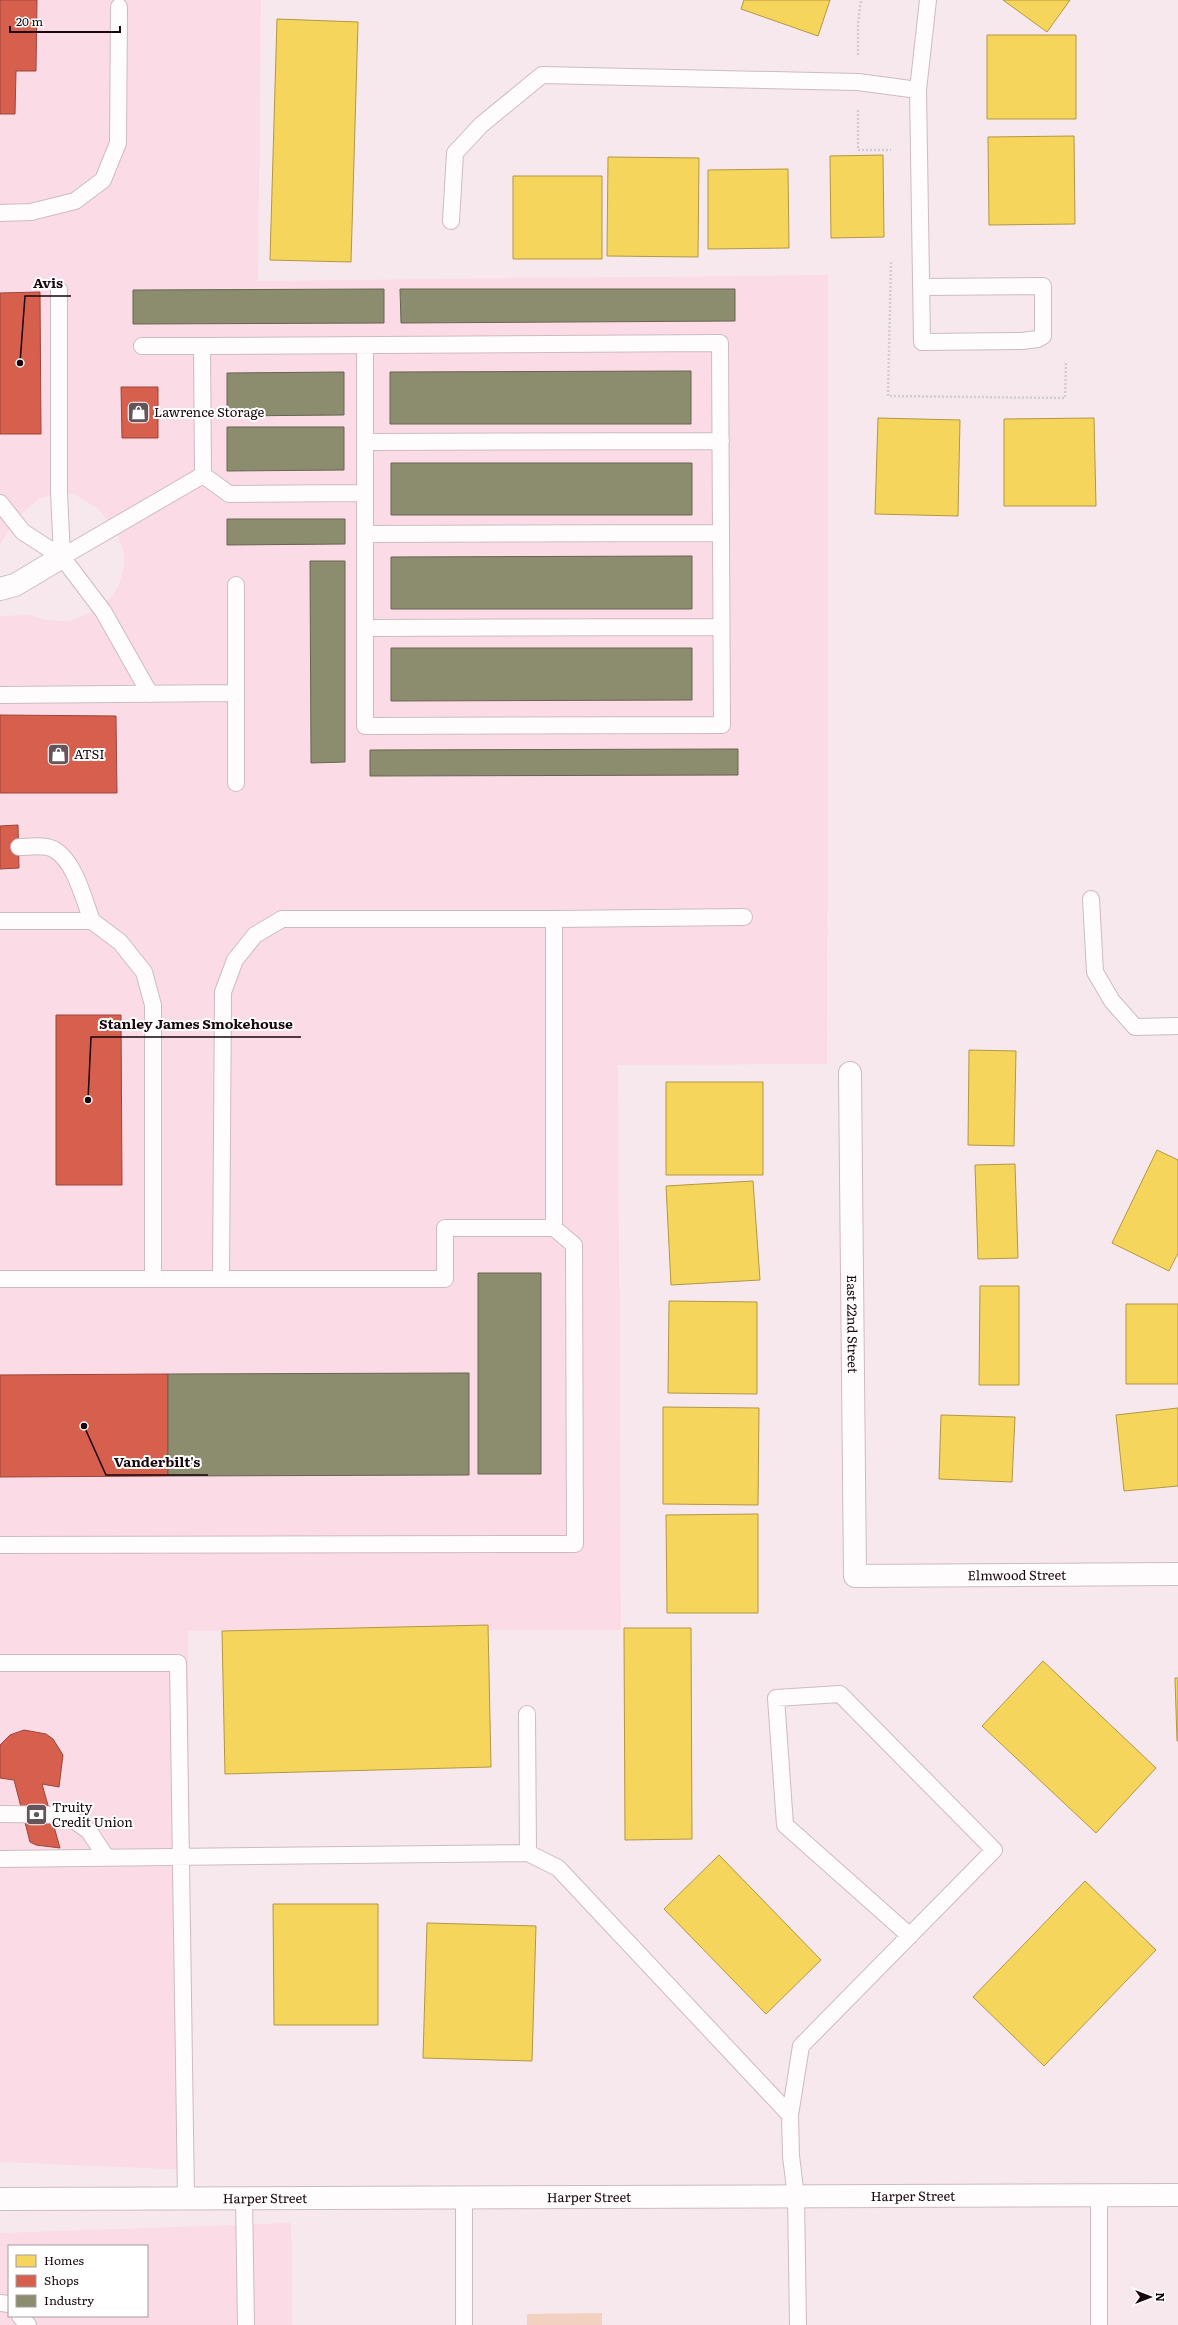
<svg xmlns="http://www.w3.org/2000/svg" width="1178" height="2325" font-family="Literata,serif">
  <style>
    .built { fill: #fbdce6; fill-rule: evenodd }
    .green { fill: #f3d1c1 }
    .homes { fill: #f6d55c; stroke: #b39744 }
    .shops { fill: #d6604d; stroke: #9d453a }
    .industry { fill: #8c8c6e; stroke: #696451 }
    .lines { fill: none; stroke-linecap: round; stroke-linejoin: round }
    .service-casing { stroke: #cebbc2; stroke-width: 18 }
    .minor-casing { stroke: #cebbc2; stroke-width: 24 }
    .tertiary-casing { stroke: #cebbc2; stroke-width: 24 }
    .path { stroke: #d2cecf; stroke-width: 2.5; stroke-dasharray: 2 2; stroke-linecap: butt }
    .service { stroke: #fefcfc; stroke-width: 16 }
    .minor { stroke: #fefcfc; stroke-width: 22 }
    .tertiary { stroke: #fefcfc; stroke-width: 22 }
    .labels { text-anchor: middle; stroke-width: 4; stroke-linejoin: round; paint-order: stroke }
    .poi-label { font-size: 13px; fill: #18050d; stroke: #fff; text-anchor: start }
    .street-label { font-size: 13px; fill: #18050d; stroke: #fff }
    .leader { fill: none; stroke: #18050d; stroke-width: 1.5 }
    .callout-dot { fill: #18050d; stroke: #fff; stroke-width: 1.5 }
    .callout-label { font-size: 14px; text-anchor: middle; font-weight: bold; fill: #18050d; stroke: #fff; stroke-width: 4; stroke-linejoin: round; paint-order: stroke }
  </style>
  <rect width="100%" height="100%" fill="#f7e8ed"/>
  <path class="built" d="M0 0H261L258 281 828 275 827 1064 618 1065 621 1630 188 1631 192 2170 0 2162V616L32 615 46 620 68 621 89 614 110 599 119 585 125 563 124 553 119 538 108 521 97 508 74 494 59 492 39 499 17 518 0 544Z
    M291 2223 292 2325H0V2233ZM9 2246H147V2316H9Z"/>
  <path class="green" d="M602 2313V2325H527V2314Z"/>
  <path class="homes" d="M744 0H830L818 36 741 9Z
    M1003 0H1070L1047 32Z
    M277 19 358 22 351 262 270 260Z
    M987 35H1076V119H987Z
    M1074 136 1075 224 989 225 988 137Z
    M883 155 884 237 831 238 830 156Z
    M608 157 699 158 698 257 607 256Z
    M788 169 789 248 708 249V170Z
    M513 176H602V259H513Z
    M878 418 960 420 958 516 875 514Z
    M1094 418 1096 506H1004V419Z
    M969 1050 1016 1051 1014 1146 968 1145Z
    M666 1082H763V1175H666Z
    M1157 1150 1178 1160V1253L1169 1271 1112 1243Z
    M1015 1164 1018 1258 978 1259 975 1165Z
    M753 1181 760 1280 671 1285 666 1186Z
    M980 1286H1019V1385H979Z
    M669 1301 757 1302V1394L668 1393Z
    M1126 1304H1178V1384H1126Z
    M663 1407 759 1408 758 1505 663 1504Z
    M1178 1408V1486L1124 1491 1116 1415Z
    M941 1415 1015 1417 1012 1482 939 1479Z
    M758 1514V1613H667L666 1515Z
    M488 1625 491 1767 225 1774 222 1631Z
    M624 1628H691L692 1839 625 1840Z
    M1043 1661 1156 1768 1096 1833 982 1726Z
    M1175 1678H1178V1741H1177Z
    M719 1855 821 1960 766 2014 664 1909Z
    M1085 1881 1156 1950 1044 2066 973 1997Z
    M273 1904H378V2025H274Z
    M427 1923 536 1926 532 2061 423 2058Z"/>
  <path class="shops" d="M0 0H37L36 71H16L15 114H0Z
    M40 292 41 434H0V293Z
    M121 387H158V438H122Z
    M0 715 116 716 117 793H0Z
    M18 825 19 868 0 869V826Z
    M56 1015H121L122 1185H56Z
    M168 1374V1476L0 1477V1375Z
    M24 1730 46 1734 53 1739 63 1755 59 1787 42 1784 60 1848 36 1845 30 1842 14 1780 0 1778V1745L10 1735Z"/>
  <path class="industry" d="M384 289V323L133 324V290Z
    M400 289H735V321L401 323Z
    M691 371V424H390V372Z
    M344 372V415L227 416V373Z
    M227 427H344V470L227 471Z
    M391 463H692V515H391Z
    M227 519H345V544L227 545Z
    M692 556V609H391V557Z
    M310 561H345V762L311 763Z
    M391 648H692V700L391 701Z
    M738 749V775L370 776V750Z
    M478 1273H541V1474H478Z
    M469 1373V1475L168 1476V1374Z"/>
  <g class="lines">
    <defs>
      <path id="service" d="M918 90 922 342 1022 341 1038 339 1043 336V286L921 287
        M0 213 31 212 75 201 103 180 118 143 119 7
        M451 221 455 153 481 125 542 75 858 82 918 90 928 0
        M59 290V492L62 557
        M365 345V493
        M142 346H202
        M365 442 721 441
        M0 503 23 532 62 557 103 611 150 694
        M365 534 721 533
        M62 557 203 475 202 346 720 343 722 725 365 726V493L229 494 203 475
        M236 585V783
        M365 628 721 627
        M0 695 236 693
        M19 847C29 847 46 844 55 850 75 862 84 900 92 921
        M1091 899 1095 972 1112 1001 1135 1027 1178 1026
        M554 919 744 917
        M0 921H92L120 942 144 972 153 1005V1279
        M0 1279H445V1228H554V919H282L255 935 235 960 223 992 221 1279
        M0 1545 575 1544 574 1245 554 1228
        M0 1663H178L186 2198
        M527 1714 528 1853
        M0 1814 66 1815 89 1831 106 1857
        M0 1859 528 1853 558 1868 790 2115 791 2156 796 2197 798 2325
        M790 2115 801 2046 994 1850 840 1694 776 1698 785 1825 910 1936
        M1099 2196V2325
        M244 2198 246 2325
        M464 2198V2325
        M0 2303 9 2304
        M20 2316 28 2325"/>
      <g id="minor">
        <path d="M0 589 15 585 62 557"/>
        <path id="s1" d="M850 1073 855 1576 1178 1574"/>
      </g>
      <g id="tertiary">
        <path id="s2" d="M0 2199 1178 2195"/>
      </g>
    </defs>
    <use href="#service" class="service-casing"/>
    <use href="#minor" class="minor-casing"/>
    <use href="#tertiary" class="tertiary-casing"/>
    <path class="path" d="M858 55V23L861 0
      M858 110V150H891
      M891 262 888 396 1065 398 1066 362"/>
    <use href="#service" class="service"/>
    <use href="#minor" class="minor"/>
    <use href="#tertiary" class="tertiary"/>
  </g>
  <defs>
    <symbol id="shop-square" viewBox="-11 -11 22 22"><rect x="-9" y="-9" width="18" height="18" rx="4" fill="#66545b" stroke="#fff"/><path d="M-5-2.5h2.3a2.7 3.5 0 0 1 5.4 0H5L5.5 6h-11ZM-1.5-2.5h3a1.5 2.3 0 0 0-3 0Z" fill="#fff"/></symbol>
    <symbol id="bank-square" viewBox="-11 -11 22 22"><rect x="-9" y="-9" width="18" height="18" rx="4" fill="#66545b" stroke="#fff"/><path d="M-6-4H6V4H-6ZM0-2.3a2.3 2.3 0 1 0 0 4.6a2.3 2.3 0 1 0 0-4.6Z" fill="#fff"/></symbol>
  </defs>
  <g fill-rule="evenodd">
    <use href="#shop-square" x="126" y="400" width="25" height="25"/>
    <use href="#shop-square" x="46" y="742" width="25" height="25"/>
    <use href="#bank-square" x="24" y="1802" width="25" height="25"/>
  </g>
  <g class="labels">
    <g class="poi-label">
      <text x="154" y="417">Lawrence Storage</text>
      <text x="74" y="759">ATSI</text>
      <text x="52" y="1812">Truity<tspan x="52" dy="15">Credit Union</tspan></text>
    </g>
    <g class="street-label">
      <text dy="5" stroke="none"><textPath href="#s1" startOffset="251">East 22nd Street</textPath></text>
      <text dy="5" stroke="none"><textPath href="#s1" startOffset="665">Elmwood Street</textPath></text>
      <text dy="5" stroke="none"><textPath href="#s2" startOffset="913">Harper Street</textPath></text>
      <text dy="5" stroke="none"><textPath href="#s2" startOffset="589">Harper Street</textPath></text>
      <text dy="5" stroke="none"><textPath href="#s2" startOffset="265">Harper Street</textPath></text>
    </g>
  </g>
  <path class="leader" d="M20 363L25 296H71M88 1100L91 1037H301M84 1426L106 1475H208"/>
  <g class="callout-dot">
    <circle cx="20" cy="363" r="4"/>
    <circle cx="88" cy="1100" r="4"/>
    <circle cx="84" cy="1426" r="4"/>
  </g>
  <g class="callout-label">
    <text x="48" y="288">Avis</text>
    <text x="196" y="1029">Stanley James Smokehouse</text>
    <text x="157" y="1467">Vanderbilt's</text>
  </g>
  <rect x="8" y="2245" width="140" height="72" fill="#ffffff" stroke="#a39b9e"/>
  <rect x="16" y="2255" width="20" height="12" fill="#f6d55c" stroke="#a39b9e"/>
  <text x="44" y="2265" font-size="12" fill="#18050d">Homes</text>
  <rect x="16" y="2275" width="20" height="12" fill="#d6604d" stroke="#a39b9e"/>
  <text x="44" y="2285" font-size="12" fill="#18050d">Shops</text>
  <rect x="16" y="2295" width="20" height="12" fill="#8c8c6e" stroke="#a39b9e"/>
  <text x="44" y="2305" font-size="12" fill="#18050d">Industry</text>
  <g transform="translate(1150 2297) rotate(90)" stroke="#ffffff" stroke-width="3" paint-order="stroke">
  <path d="M0-3L7 15L0 10L-7 15Z" fill="#18050d"/>
  <text y="-6" font-size="11" font-weight="bold" text-anchor="middle" fill="#18050d">N</text>
  </g>
  <path d="M10 26v6h110v-6" fill="none" stroke="#18050d" stroke-width="2"/>
  <text x="16" y="26" font-size="12" fill="#18050d" stroke="#ffffff" stroke-width="3" paint-order="stroke">20 m</text>
</svg>
